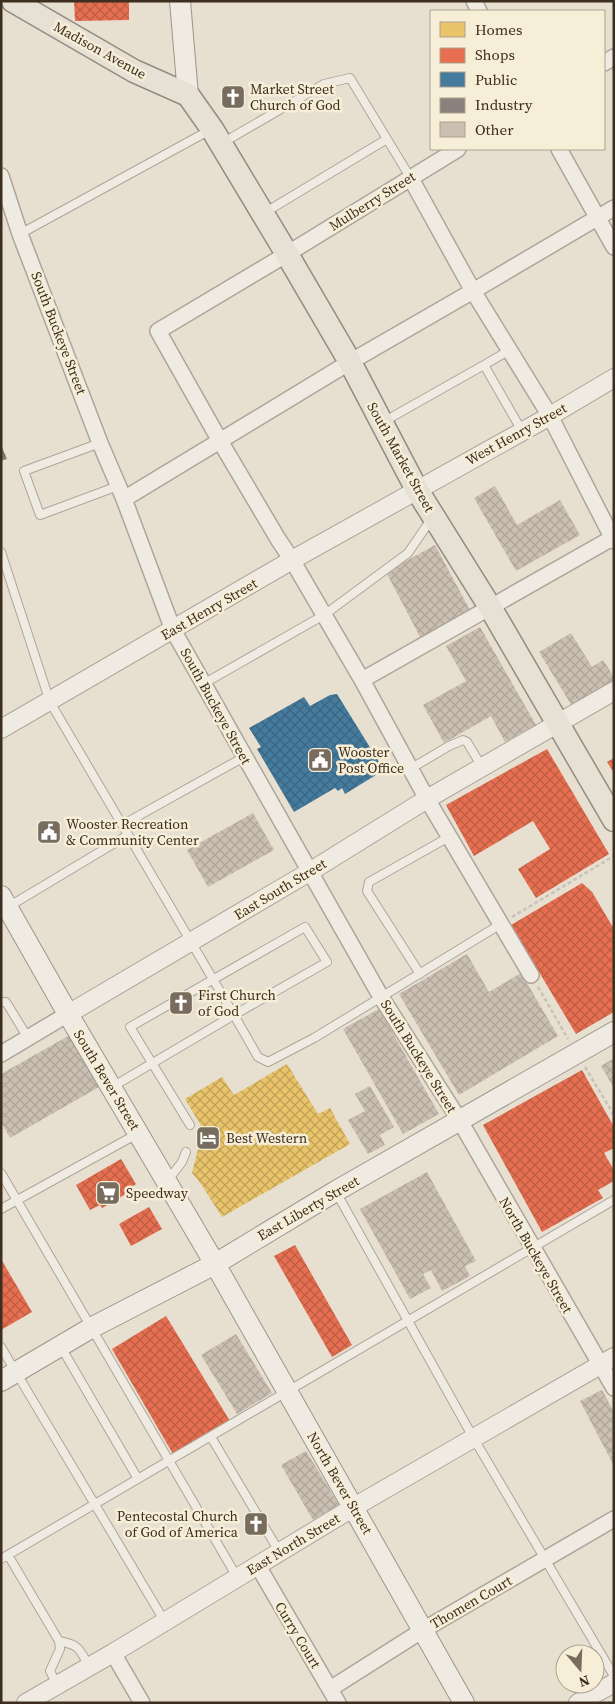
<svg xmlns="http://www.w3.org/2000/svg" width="615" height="1704" font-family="'Source Serif 4',serif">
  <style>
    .homes { fill: url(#homes-cross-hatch) }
    .shops { fill: url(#shops-cross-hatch) }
    .public { fill: url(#public-cross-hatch) }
    .industry { fill: url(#industry-cross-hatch) }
    .building { fill: url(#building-cross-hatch) }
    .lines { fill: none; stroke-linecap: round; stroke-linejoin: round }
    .service-casing { stroke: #ada599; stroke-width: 10 }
    .minor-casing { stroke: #ada599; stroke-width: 18 }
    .tertiary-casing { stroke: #ada599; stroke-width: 20 }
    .secondary-casing { stroke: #9c958a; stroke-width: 22 }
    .primary-casing { stroke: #928b80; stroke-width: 25 }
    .path { stroke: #c8c2b9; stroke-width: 2.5; stroke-dasharray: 4 2.5; stroke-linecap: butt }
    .service { stroke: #efebe3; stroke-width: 8 }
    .minor { stroke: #efebe3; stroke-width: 15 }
    .tertiary { stroke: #efebe3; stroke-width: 18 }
    .secondary { stroke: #efebe3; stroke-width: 20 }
    .primary { stroke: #e6e1d4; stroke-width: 22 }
    .labels { text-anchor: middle; stroke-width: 5; stroke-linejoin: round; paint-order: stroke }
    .street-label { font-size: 14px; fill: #3d2e20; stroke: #f7eed8 }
    .poi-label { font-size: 14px; fill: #3d2e20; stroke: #f7eed8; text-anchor: start }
  </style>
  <defs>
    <pattern id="homes-cross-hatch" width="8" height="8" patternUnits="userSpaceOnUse" patternTransform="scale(1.25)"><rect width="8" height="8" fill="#e9c46a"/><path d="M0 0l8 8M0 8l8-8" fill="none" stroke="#bea057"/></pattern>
    <pattern id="shops-cross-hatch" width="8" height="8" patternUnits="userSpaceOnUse" patternTransform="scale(1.25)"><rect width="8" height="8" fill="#e76f51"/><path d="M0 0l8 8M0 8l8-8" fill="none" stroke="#bc5c43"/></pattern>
    <pattern id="public-cross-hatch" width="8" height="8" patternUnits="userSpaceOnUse" patternTransform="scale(1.25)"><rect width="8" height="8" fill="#457b9d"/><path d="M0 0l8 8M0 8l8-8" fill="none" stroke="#3b6580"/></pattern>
    <pattern id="industry-cross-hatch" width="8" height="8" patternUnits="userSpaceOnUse" patternTransform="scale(1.25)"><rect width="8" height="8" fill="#8a817c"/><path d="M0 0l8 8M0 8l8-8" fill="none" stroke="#726a65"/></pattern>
    <pattern id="building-cross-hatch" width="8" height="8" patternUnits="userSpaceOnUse" patternTransform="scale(1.25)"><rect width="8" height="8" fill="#cbbfb2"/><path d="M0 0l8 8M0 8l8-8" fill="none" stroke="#afa499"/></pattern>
  </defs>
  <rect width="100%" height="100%" fill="#e7e0d1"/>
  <path class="homes" d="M287 1064 318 1114 330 1108 350 1144 222 1217 201 1184 192 1173 203 1129 185 1099 222 1077 234 1095Z"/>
  <path class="shops" d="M74 1H129V20L75 21Z
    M547 749 609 854 536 898 518 869 550 849 533 821 474 856 446 805Z
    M614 758V773L607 762Z
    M582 883 592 892 614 929V1012L576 1034 511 925Z
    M582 1070 614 1127V1148L604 1153 614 1170V1181L598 1190 603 1198 542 1232 483 1125Z
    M121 1159 136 1184 125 1191 126 1194 102 1208 100 1205 90 1210 76 1185Z
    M149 1207 162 1229 131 1246 119 1224Z
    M295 1245 352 1345 332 1357 274 1256Z
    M1 1259 32 1312 1 1330Z
    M166 1316 230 1421 173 1454 112 1349Z"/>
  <path class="public" d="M337 694 384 770 345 794 342 788 338 791 335 788 294 812 257 749 261 747 249 728 304 697 310 706 330 695Z"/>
  <path class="industry" d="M1 445 7 459 1 461Z"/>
  <path class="building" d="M495 486 517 525 560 500 580 535 516 571 474 498Z
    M435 545 471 612 421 639 386 572Z
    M480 627 536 725 505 742 491 716 444 743 423 705 466 681 446 646Z
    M571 633 592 667 603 660 614 677V687L575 711 539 652Z
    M253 813 274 850 208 887 187 850Z
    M467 954 489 992 521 973 558 1036 459 1095 399 994Z
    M379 1009 439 1114 403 1134 343 1029Z
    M70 1035 99 1087 10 1138 1 1122V1074Z
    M614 1058V1088L601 1066Z
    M370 1086 394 1127 380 1135 385 1145 368 1154 348 1120 365 1111 355 1094Z
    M427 1172 476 1261 465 1266 470 1276 442 1291 431 1270 423 1274 431 1288 410 1299 360 1209Z
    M236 1334 272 1393 237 1414 201 1355Z
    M602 1390 614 1412V1466L580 1401Z
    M306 1451 339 1505 313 1520 281 1465Z"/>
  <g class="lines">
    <defs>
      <path id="service" d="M224 142 324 84 350 78 410 177
        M264 213 387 139
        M20 234 210 130
        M510 350 484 365 522 431
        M383 422 484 365
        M100 443 24 471 40 515 118 486
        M1 552 50 702 234 1015 112 1087
        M203 684 324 615 408 553 432 518
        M410 769 449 746 463 740 467 742 482 767
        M122 825 244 757
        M8 907 128 835
        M420 974 367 891 369 882 449 837
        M1 1002H6L28 1038
        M190 1125 130 1027 305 927 327 962 234 1015 258 1057 268 1062 314 1038 501 924
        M1 1173 237 1577
        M168 1180 182 1162 186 1152
        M336 1192 474 1439 614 1676
        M1 1209 137 1134
        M1 1347 165 1622
        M61 1347 138 1479
        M211 1437 280 1553
        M8 1555 59 1641 60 1649 50 1671 57 1685
        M1 1559 614 1200
        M59 1641C80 1645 79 1649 89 1666"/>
      <path id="minor" d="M474 1 479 11
        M604 63 614 57
        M458 149 287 254 158 331 220 441 278 539 292 560 362 680 427 799 531 975
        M559 149 614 247
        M1 176 20 234 100 443 124 499 173 630 381 997 460 1121 614 1388
        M411 177H410L473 291 550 416 614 541
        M124 499 350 362 473 291 614 208
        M362 680 614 537
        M1 1054 68 1014
        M258 1566 338 1703
        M113 1653 142 1703
        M330 1689 423 1630 614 1519"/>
      <path id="tertiary" d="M1 729 292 560 550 416 614 378
        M68 1014 311 871 427 799 614 691
        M26 1703 113 1653 354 1507 614 1357
        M578 1703 614 1683"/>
      <path id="secondary" d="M180 1 188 95
        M1 896 68 1014 215 1264 464 1703
        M1 1381 91 1328 215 1264 336 1191 614 1032"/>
      <path id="primary" d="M13 1 134 71 188 95 212 129 287 254 350 362 417 490 490 607 614 820"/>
    </defs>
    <use href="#service" class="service-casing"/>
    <use href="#minor" class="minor-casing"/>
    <use href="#tertiary" class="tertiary-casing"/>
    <use href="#secondary" class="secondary-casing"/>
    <use href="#primary" class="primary-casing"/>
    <path class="path" d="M512 917 614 856
      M538 987 568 1039
      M585 1067 614 1115"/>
    <use href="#service" class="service"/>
    <use href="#minor" class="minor"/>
    <use href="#tertiary" class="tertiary"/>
    <use href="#secondary" class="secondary"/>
    <use href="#primary" class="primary"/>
  </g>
  <defs>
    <symbol id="church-square" viewBox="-11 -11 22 22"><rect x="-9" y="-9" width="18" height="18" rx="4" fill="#786c5e" stroke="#f7eed8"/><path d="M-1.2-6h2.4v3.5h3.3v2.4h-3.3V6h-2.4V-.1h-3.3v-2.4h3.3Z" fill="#fff"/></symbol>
    <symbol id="civic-square" viewBox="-11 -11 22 22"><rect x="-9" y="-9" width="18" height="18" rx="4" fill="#786c5e" stroke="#f7eed8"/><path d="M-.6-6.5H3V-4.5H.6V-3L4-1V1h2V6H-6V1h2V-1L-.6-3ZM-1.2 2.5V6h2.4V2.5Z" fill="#fff"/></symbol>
    <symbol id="hotel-square" viewBox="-11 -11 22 22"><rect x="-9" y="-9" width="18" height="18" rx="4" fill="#786c5e" stroke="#f7eed8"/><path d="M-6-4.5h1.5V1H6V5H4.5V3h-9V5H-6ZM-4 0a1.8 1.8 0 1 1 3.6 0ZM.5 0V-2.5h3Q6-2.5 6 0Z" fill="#fff"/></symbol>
    <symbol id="supermarket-square" viewBox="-11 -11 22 22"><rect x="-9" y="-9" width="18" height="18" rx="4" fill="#786c5e" stroke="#f7eed8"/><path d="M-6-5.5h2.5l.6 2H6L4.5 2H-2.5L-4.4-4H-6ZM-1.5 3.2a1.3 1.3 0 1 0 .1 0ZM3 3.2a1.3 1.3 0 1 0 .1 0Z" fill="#fff"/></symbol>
  </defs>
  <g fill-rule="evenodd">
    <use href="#church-square" x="219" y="83" width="28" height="28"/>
    <use href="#civic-square" x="306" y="746" width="28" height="28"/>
    <use href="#civic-square" x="35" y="818" width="28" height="28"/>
    <use href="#church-square" x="167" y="989" width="28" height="28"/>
    <use href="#hotel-square" x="194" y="1124" width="28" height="28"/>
    <use href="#supermarket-square" x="94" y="1179" width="28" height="28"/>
    <use href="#church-square" x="242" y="1510" width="28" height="28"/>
  </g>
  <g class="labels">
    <g class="street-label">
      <text transform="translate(100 50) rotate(29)" y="5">Madison Avenue</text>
      <text transform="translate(372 201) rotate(-32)" y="5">Mulberry Street</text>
      <text transform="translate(59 333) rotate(69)" y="5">South Buckeye Street</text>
      <text transform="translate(516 434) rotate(-29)" y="5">West Henry Street</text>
      <text transform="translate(401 457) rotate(61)" y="5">South Market Street</text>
      <text transform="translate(209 609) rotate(-30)" y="5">East Henry Street</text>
      <text transform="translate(216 706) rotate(61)" y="5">South Buckeye Street</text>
      <text transform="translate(280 889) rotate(-31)" y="5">East South Street</text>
      <text transform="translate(419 1056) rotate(58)" y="5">South Buckeye Street</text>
      <text transform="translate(107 1080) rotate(59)" y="5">South Bever Street</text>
      <text transform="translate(308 1208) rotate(-30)" y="5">East Liberty Street</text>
      <text transform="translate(536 1255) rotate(60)" y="5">North Buckeye Street</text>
      <text transform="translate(340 1483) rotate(60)" y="5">North Bever Street</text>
      <text transform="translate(293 1544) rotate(-31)" y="5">East North Street</text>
      <text transform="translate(471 1602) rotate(-30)" y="5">Thomen Court</text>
      <text transform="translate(298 1635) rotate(59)" y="5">Curry Court</text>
    </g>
    <g class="poi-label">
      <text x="250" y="94">Market Street<tspan x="250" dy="16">Church of God</tspan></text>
      <text x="338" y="757">Wooster<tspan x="338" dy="16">Post Office</tspan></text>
      <text x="66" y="829">Wooster Recreation<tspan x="66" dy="16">&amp; Community Center</tspan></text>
      <text x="198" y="1000">First Church<tspan x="198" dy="16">of God</tspan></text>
      <text x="226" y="1143">Best Western</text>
      <text x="126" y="1198">Speedway</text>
      <text x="238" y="1521" text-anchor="end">Pentecostal Church<tspan x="238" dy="16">of God of America</tspan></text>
    </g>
  </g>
  <rect width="615" height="1704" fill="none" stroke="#3d2e20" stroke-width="5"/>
  <rect x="430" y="10" width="175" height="140" fill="#f7eed8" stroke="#ada18e"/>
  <rect x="440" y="22" width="25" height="15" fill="#e9c46a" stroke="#ada18e"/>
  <text x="475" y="35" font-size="15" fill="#3d2e20">Homes</text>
  <rect x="440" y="48" width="25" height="15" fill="#e76f51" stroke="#ada18e"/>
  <text x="475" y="60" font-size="15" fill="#3d2e20">Shops</text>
  <rect x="440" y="72" width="25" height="15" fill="#457b9d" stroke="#ada18e"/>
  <text x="475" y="85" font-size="15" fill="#3d2e20">Public</text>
  <rect x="440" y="98" width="25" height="15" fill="#8a817c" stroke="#ada18e"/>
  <text x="475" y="110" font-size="15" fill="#3d2e20">Industry</text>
  <rect x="440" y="122" width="25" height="15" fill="#cbbfb2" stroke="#ada18e"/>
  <text x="475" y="135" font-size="15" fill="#3d2e20">Other</text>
  <g transform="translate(580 1669) rotate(161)"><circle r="24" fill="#f7eed8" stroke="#ada18e"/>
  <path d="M0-4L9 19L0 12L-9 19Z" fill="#786c5e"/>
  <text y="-8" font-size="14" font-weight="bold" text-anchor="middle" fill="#3d2e20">N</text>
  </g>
</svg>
